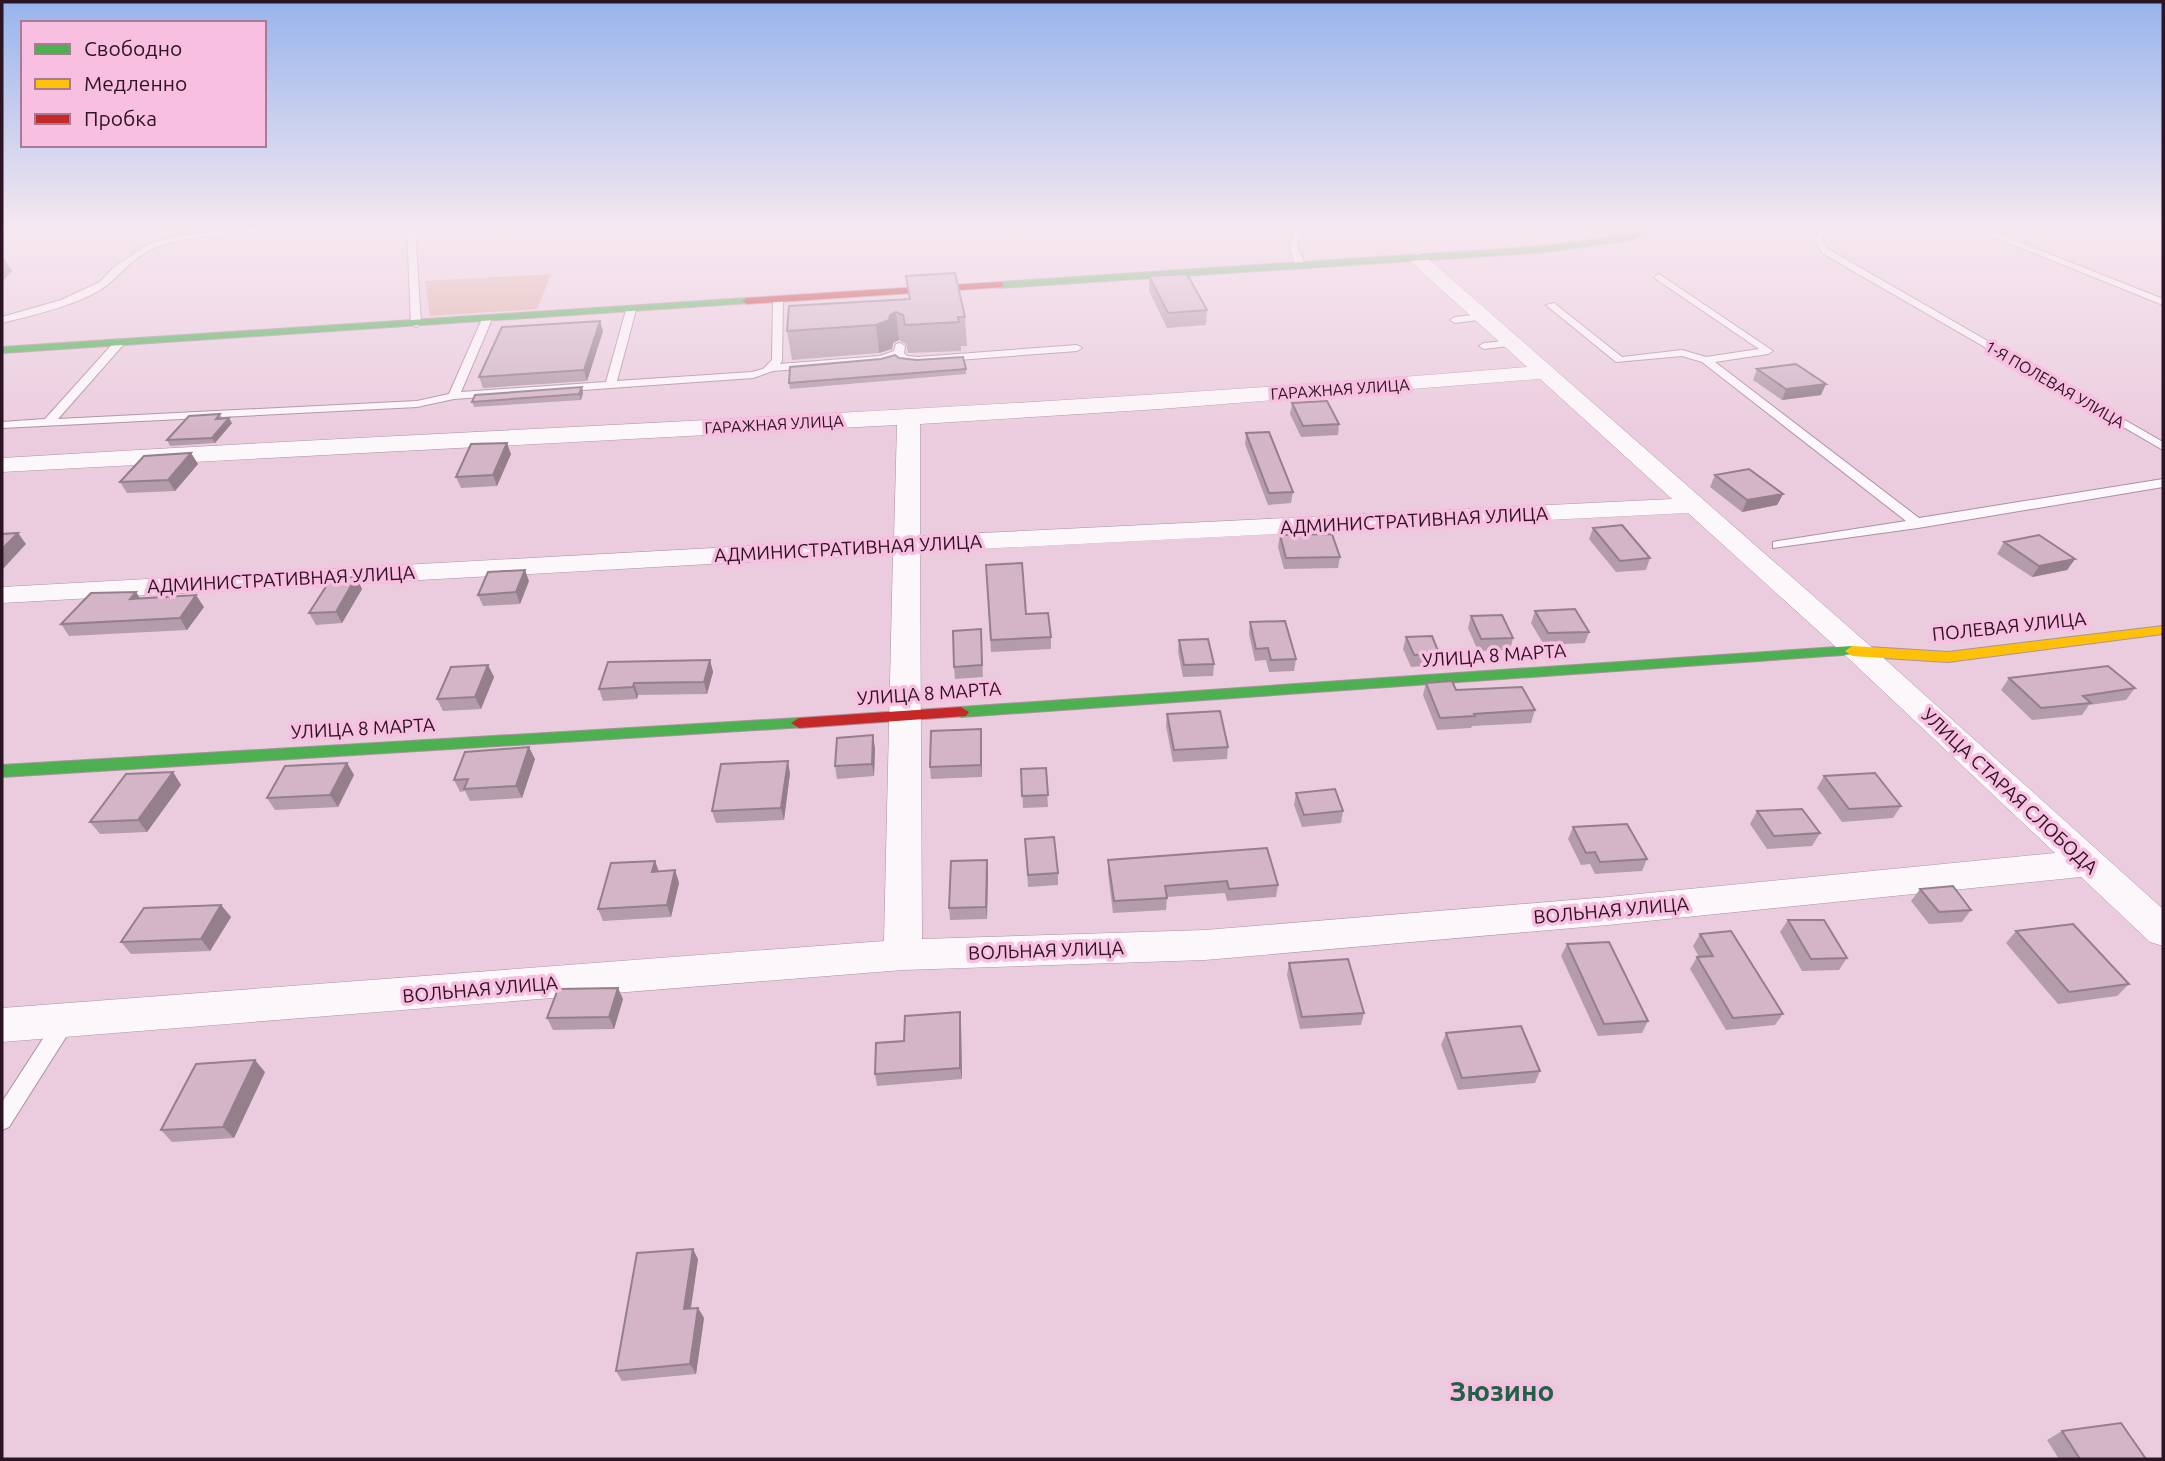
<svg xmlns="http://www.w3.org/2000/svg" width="2165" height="1461" font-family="Ubuntu,sans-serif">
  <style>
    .green { fill: #dfaba3 }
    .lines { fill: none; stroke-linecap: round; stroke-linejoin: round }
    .lane-casing { stroke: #ab91a0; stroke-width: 2 }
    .street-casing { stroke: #ab91a0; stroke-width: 1 }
    .fast-casing { stroke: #ab91a0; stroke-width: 2 }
    .slow-casing { stroke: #ab91a0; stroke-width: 2 }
    .jam-casing { stroke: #ab91a0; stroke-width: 2 }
    .lane { fill: #fcf7fa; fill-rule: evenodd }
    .street { fill: #fcf7fa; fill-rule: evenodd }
    .fast { fill: #4caf50; fill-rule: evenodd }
    .slow { fill: #ffc107; fill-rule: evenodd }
    .jam { fill: #c62828; fill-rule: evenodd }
    .wall { fill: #b59cab }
    .shaded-wall { fill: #947f8b }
    .building { fill: #d3b5c7; stroke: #947f8b; stroke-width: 2 }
    .labels { text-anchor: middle; stroke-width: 7; stroke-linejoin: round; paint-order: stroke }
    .far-street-label { font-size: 16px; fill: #2d1424; stroke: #f8bfe1 }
    .street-label { font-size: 19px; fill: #2d1424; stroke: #f8bfe1 }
    .near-quarter-label { font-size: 28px; font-weight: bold; fill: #206247; stroke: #f8bfe1 }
  </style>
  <rect width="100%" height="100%" fill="#ebccde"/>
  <path class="green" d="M551 274 537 309 430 316 425 281Z"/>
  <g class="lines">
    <defs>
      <path id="lane" d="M256 228H285L281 231C242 235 196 233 159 246 138 253 123 272 107 285 86 303 30 316 2 323V317L61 300 100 282 114 267 150 243 181 235Z
        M407 228H415L421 324 416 327 411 324Z
        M1296 228H1304L1297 245 1305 265 1300 268 1295 265 1289 245Z
        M1820 228H1828L1822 240 1828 249 2163 442V450L1822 253 1814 240Z
        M1972 228H1984L2163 299V305Z
        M1659 274 1773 351 1768 354 1715 362 1919 518 2163 479V487L1918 528 1773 548V542L1778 541 1906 521 1702 362 1682 356 1616 362 1546 305 1554 303 1622 357 1682 350 1706 357 1759 349 1656 279 1654 277Z
        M778 297 783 300 782 361 780 364 880 356 894 351 896 344 900 343 905 346 904 353 907 356 918 357 1077 345 1082 348 1077 351 918 363 900 361 897 357 881 362 773 371 753 378 454 399 417 407 2 428V422L45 419 116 340 120 339 125 342 124 344 58 419 417 401 449 394 482 319 487 316 492 319 461 392 606 382 626 310 631 307 636 310 617 381 752 372 763 369 772 360 773 300Z
        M1482 314 1487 317 1486 319 1455 323 1450 320 1455 317Z
        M1513 340 1518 343 1517 345 1484 349 1479 346 1484 343Z
        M66 1012 73 1014 76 1020 73 1026 9 1127 2 1130V1102L59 1014Z"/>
      <path id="street" d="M1417 253 1423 254 1868 644 2163 909V946L2150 942 2081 877 1608 925 1205 960 903 970 2 1042V1008L884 941 893 554 2 603V587L894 538 897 425 2 472V458C510 427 1019 410 1527 367L1411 262 1408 258ZM1540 379 1672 499 920 536V424L1160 409ZM1688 513 1848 658 2055 853 1608 897 1205 930 922 939 920 552Z"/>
      <path id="fast" d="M1646 228H1658L1629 240 1547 252 1000 288 995 285 1000 282 1547 246 1627 235Z
        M747 298 750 299V303L2 353V347Z
        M1852 646 1859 651 1857 654 961 717 953 712 961 707Z
        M799 718 805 719 807 723 805 727 2 777V765Z"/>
      <path id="slow" d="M2163 626V634L1948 662 1852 656 1845 651 1852 646 1948 652Z"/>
      <path id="jam" d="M1000 282 1003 283V287L747 304 742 301 747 298Z
        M961 707 969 712 966 716 799 728 791 723 799 718Z"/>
    </defs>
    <use href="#lane" class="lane-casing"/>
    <use href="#street" class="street-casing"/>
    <use href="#fast" class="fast-casing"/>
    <use href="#slow" class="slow-casing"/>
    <use href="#jam" class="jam-casing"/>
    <use href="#lane" class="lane"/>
    <use href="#street" class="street"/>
    <use href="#fast" class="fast"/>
    <use href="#slow" class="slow"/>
    <use href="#jam" class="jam"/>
  </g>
  <path class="wall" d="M906 276 965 317 967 346H961V351L908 353 906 344 899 340 893 343 892 349 879 353 792 360 787 331 909 299Z
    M1149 276 1207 310 1206 325 1167 328 1149 291Z
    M603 331 587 381 483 388 479 377Z
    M899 358 966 369V374L790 389 789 383 881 359Z
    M1757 369 1821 395 1782 400 1753 380Z
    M582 387 583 393 581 400 474 407 472 402Z
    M1292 403 1339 424 1338 435 1301 437 1290 414Z
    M220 414 222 418 232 423 215 443 170 446 167 440Z
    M1246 433 1293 492 1291 503 1268 505 1245 444Z
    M191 453 198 464 175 491 127 493 120 482Z
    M511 454 497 486 461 488 456 477Z
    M1715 475 1783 494 1777 505 1742 512 1710 487Z
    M1593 528 1650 558 1646 570 1616 572 1589 539Z
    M1280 535 1340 557 1338 568 1284 569 1278 547Z
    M2004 542 2075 559 2067 570 2032 577 1997 554Z
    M986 565 1026 614 1051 637V649L991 652Z
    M356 577 362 589 342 623 316 625 309 613Z
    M529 581 520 604 483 606 478 595Z
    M204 607 187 630 69 636 61 624Z
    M1535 611 1589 632 1585 643 1544 645 1531 623Z
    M1471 616 1513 638 1510 650 1478 651 1468 628Z
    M1250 622 1296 659 1294 671 1269 672 1266 660 1255 661 1249 634Z
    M981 629 983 677 955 679 954 667Z
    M1406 637 1439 653 1436 665 1411 667 1403 649Z
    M1179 640 1214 664 1213 676 1183 677 1178 652Z
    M710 660 713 672 707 694 638 695 637 699 603 701 599 689Z
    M488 665 494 677 481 709 443 711 437 699Z
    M2009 678 2135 688 2126 700 2089 705 2082 715 2032 720 2001 690Z
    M1426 683 1456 690 1535 710 1531 723 1472 726 1471 728 1437 730 1423 695Z
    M1167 714 1228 747 1227 759 1173 762 1166 726Z
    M982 741V777L931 779 930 767Z
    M875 748 874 776 837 779 835 766Z
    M535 759 522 798 470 801 465 791 460 792 454 780Z
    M347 763 354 775 338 807 275 810 267 798Z
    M1046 768 1048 807 1023 808 1021 769Z
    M173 772 181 785 147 832 100 834 90 822Z
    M790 773 784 820 716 823 712 811Z
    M1824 776 1901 806 1893 818 1842 822 1817 788Z
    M1296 793 1343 811 1341 823 1302 827 1294 805Z
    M1757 811 1820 833 1812 846 1767 849 1750 824Z
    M1573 827 1647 859 1642 871 1595 874 1590 864 1581 865 1568 839Z
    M1025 839 1058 873V885L1028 887Z
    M1108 860 1278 885 1276 897 1227 901 1225 893 1167 897 1166 910 1113 913 1108 873Z
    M655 861 659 871 675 870 679 883 671 917 603 921 598 909Z
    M988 872 987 919 950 920 949 908Z
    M1920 889 1971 910 1962 922 1929 924 1911 901Z
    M221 905 231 917 210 951 131 954 121 942Z
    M1788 920 1847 958 1839 970 1802 971 1780 932Z
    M2016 931 2129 984 2117 996 2058 1004 2006 943Z
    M1700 934 1783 1014 1775 1025 1726 1030 1690 969 1697 957H1699L1693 946Z
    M1567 944 1648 1021 1642 1033 1598 1036 1561 956Z
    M1289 963 1364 1013 1361 1025 1300 1029 1287 975Z
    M623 999 614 1029 553 1030 547 1018Z
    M960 1012 961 1023 962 1079 877 1086 875 1074 904 1041Z
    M1446 1033 1540 1071 1535 1083 1458 1090 1441 1045Z
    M265 1072 234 1138 172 1142 161 1130Z
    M698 1259 691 1309 698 1308 704 1318 696 1374 622 1381 616 1371Z
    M2062 1431 2146 1459H2059L2047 1440Z"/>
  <path class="shaded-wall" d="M2 255 12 271 2 282Z
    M896 312 899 340 893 343 892 349 879 353 876 325Z
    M600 321 603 331 587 381 584 370Z
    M1826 384 1821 395 1782 400 1786 389Z
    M582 387 583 393 581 400 579 394Z
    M229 418 232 423 215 443 212 438Z
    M507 443 511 454 497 486 493 475Z
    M191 453 198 464 175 491 168 480Z
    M1783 494 1777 505 1742 512 1747 500Z
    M18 533 26 544 2 570V549Z
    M2075 559 2067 570 2032 577 2039 566Z
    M525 570 529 581 520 604 516 592Z
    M356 577 362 589 342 623 336 612Z
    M136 592 144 604 130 599Z
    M196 595 204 607 187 630 180 618Z
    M710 660 713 672 707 694 704 682Z
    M488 665 494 677 481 709 475 697Z
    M634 683 638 695 637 699 633 687Z
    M981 729 982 741V777L981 765Z
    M873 735 875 748 874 776 872 764Z
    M529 747 535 759 522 798 516 786Z
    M788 761 790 773 784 820 781 808Z
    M347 763 354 775 338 807 330 795Z
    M173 772 181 785 147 832 138 820Z
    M987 860 988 872 987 919 986 907Z
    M655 861 659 873 652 872Z
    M675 870 679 883 671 917 667 905Z
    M221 905 231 917 210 951 201 939Z
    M618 988 623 999 614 1029 609 1017Z
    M960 1012 961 1023 962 1079 960 1068Z
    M255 1060 265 1072 234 1138 223 1127Z
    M693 1249 698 1259 689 1319 684 1309Z
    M698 1308 704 1318 696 1374 690 1364Z"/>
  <path class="building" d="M955 273 965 317H958L959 322 905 325 903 315 896 312 890 315 889 320 876 325 787 331 789 306 910 299 906 276Z
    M1187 274 1207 310 1168 313 1149 276Z
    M600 321 584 370 479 377 502 327Z
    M895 355 899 358 917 360 963 357 966 369 789 383 790 367 881 359Z
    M1796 364 1826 384 1786 389 1757 369Z
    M582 387 579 394 472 402 475 395Z
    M1327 401 1339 424 1303 426 1292 403Z
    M220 414 216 419 229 418 212 438 167 440 189 416Z
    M1269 432 1293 492 1269 493 1246 433Z
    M507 443 493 475 456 477 471 444Z
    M191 453 168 480 120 482 144 456Z
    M1749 469 1783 494 1747 500 1715 475Z
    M1622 525 1650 558 1620 561 1593 528Z
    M18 533 2 549V534Z
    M1332 534 1340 557 1286 558 1280 535Z
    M2039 535 2075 559 2039 566 2004 542Z
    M1022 563 1026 614 1048 613 1051 637 991 640 986 565Z
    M525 570 516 592 478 595 488 572Z
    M356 577 336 612 309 613 331 579Z
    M136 592 130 599 196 595 180 618 61 624 91 593Z
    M1575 609 1589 632 1548 633 1535 611Z
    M1502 615 1513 638 1481 639 1471 616Z
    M1285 621 1296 659 1271 660 1268 648 1256 649 1250 622Z
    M981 629 982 665 954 667 953 631Z
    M1432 636 1439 653 1414 655 1406 637Z
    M1208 639 1214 664 1184 665 1179 640Z
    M710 660 704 682 634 683 633 687 599 689 608 662Z
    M488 665 475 697 437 699 451 667Z
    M2108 666 2135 688 2083 696 2091 703 2041 708 2009 678Z
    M1452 681 1456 690 1522 687 1535 710 1474 714 1475 716 1440 718 1426 683Z
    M1220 711 1228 747 1174 750 1167 714Z
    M981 729V765L930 767 931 731Z
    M873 735 872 764 835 766 837 738Z
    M529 747 516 786 464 789 468 779 454 780 465 752Z
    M788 761 781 808 712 811 721 764Z
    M347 763 330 795 267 798 285 766Z
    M1046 768 1048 795 1022 796 1021 769Z
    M173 772 138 820 90 822 126 774Z
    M1875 773 1901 806 1849 809 1824 776Z
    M1335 789 1343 811 1304 815 1296 793Z
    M1802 809 1820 833 1774 836 1757 811Z
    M1627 824 1647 859 1600 862 1595 852 1586 853 1573 827Z
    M1054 837 1058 873 1028 875 1025 839Z
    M1267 848 1278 885 1229 889 1227 881 1165 886 1167 898 1114 901 1108 860Z
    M987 860 986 907 949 908 951 861Z
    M655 861 652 872 675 870 667 905 598 909 611 863Z
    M1953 886 1971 910 1939 912 1920 889Z
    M221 905 201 939 121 942 144 908Z
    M1788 920H1824L1847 958 1811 959Z
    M2073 924 2129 984 2069 992 2016 931Z
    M1731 931 1783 1014 1733 1018 1697 957 1713 956 1700 934Z
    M1609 942 1648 1021 1604 1024 1567 944Z
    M1348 959 1364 1013 1302 1017 1289 963Z
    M618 988 609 1017 547 1018 558 989Z
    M960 1012V1068L875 1074 876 1043 904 1041 905 1016Z
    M1521 1026 1540 1071 1462 1078 1446 1033Z
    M255 1060 223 1127 161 1130 196 1064Z
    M693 1249 684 1309 698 1308 690 1364 616 1371 637 1253Z
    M2121 1423 2146 1459H2080L2062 1431Z"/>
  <linearGradient id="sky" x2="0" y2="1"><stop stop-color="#97b4ed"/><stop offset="0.53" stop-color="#f6e8f0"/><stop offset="1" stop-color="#f6e8f0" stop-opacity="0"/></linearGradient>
  <rect width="2165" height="432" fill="url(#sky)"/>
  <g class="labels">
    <g class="far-street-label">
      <text transform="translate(2055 384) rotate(30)" y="6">1-Я ПОЛЕВАЯ УЛИЦА</text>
      <text transform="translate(1340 389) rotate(-4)" y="6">ГАРАЖНАЯ УЛИЦА</text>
      <text transform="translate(774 424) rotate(-3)" y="6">ГАРАЖНАЯ УЛИЦА</text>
    </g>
    <g class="street-label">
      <text transform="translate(1414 520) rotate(-3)" y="7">АДМИНИСТРАТИВНАЯ УЛИЦА</text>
      <text transform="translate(848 548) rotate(-3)" y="7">АДМИНИСТРАТИВНАЯ УЛИЦА</text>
      <text transform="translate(281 579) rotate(-3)" y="7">АДМИНИСТРАТИВНАЯ УЛИЦА</text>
      <text transform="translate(2009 626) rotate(-6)" y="7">ПОЛЕВАЯ УЛИЦА</text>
      <text transform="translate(1494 655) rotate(-4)" y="7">УЛИЦА 8 МАРТА</text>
      <text transform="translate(929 693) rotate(-4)" y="7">УЛИЦА 8 МАРТА</text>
      <text transform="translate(363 728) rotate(-3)" y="7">УЛИЦА 8 МАРТА</text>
      <text transform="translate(2010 791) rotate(43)" y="7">УЛИЦА СТАРАЯ СЛОБОДА</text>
      <text transform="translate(1611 910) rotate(-5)" y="7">ВОЛЬНАЯ УЛИЦА</text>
      <text transform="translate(1046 950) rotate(-2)" y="7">ВОЛЬНАЯ УЛИЦА</text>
      <text transform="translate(480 989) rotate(-5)" y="7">ВОЛЬНАЯ УЛИЦА</text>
    </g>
    <g class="near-quarter-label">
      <text x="1502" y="1401">Зюзино</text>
    </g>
  </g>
  <rect width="2165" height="1461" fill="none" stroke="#2d1424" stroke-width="7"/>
  <rect x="21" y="21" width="245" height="126" fill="#f8bfe1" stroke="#a77b95" stroke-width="2"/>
  <rect x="35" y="44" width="35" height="10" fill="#4caf50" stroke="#a77b95" stroke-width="2"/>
  <text x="84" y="56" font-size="21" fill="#2d1424">Свободно</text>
  <rect x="35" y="79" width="35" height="10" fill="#ffc107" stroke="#a77b95" stroke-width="2"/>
  <text x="84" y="91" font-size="21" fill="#2d1424">Медленно</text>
  <rect x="35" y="114" width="35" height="10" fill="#c62828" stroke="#a77b95" stroke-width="2"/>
  <text x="84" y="126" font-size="21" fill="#2d1424">Пробка</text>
</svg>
